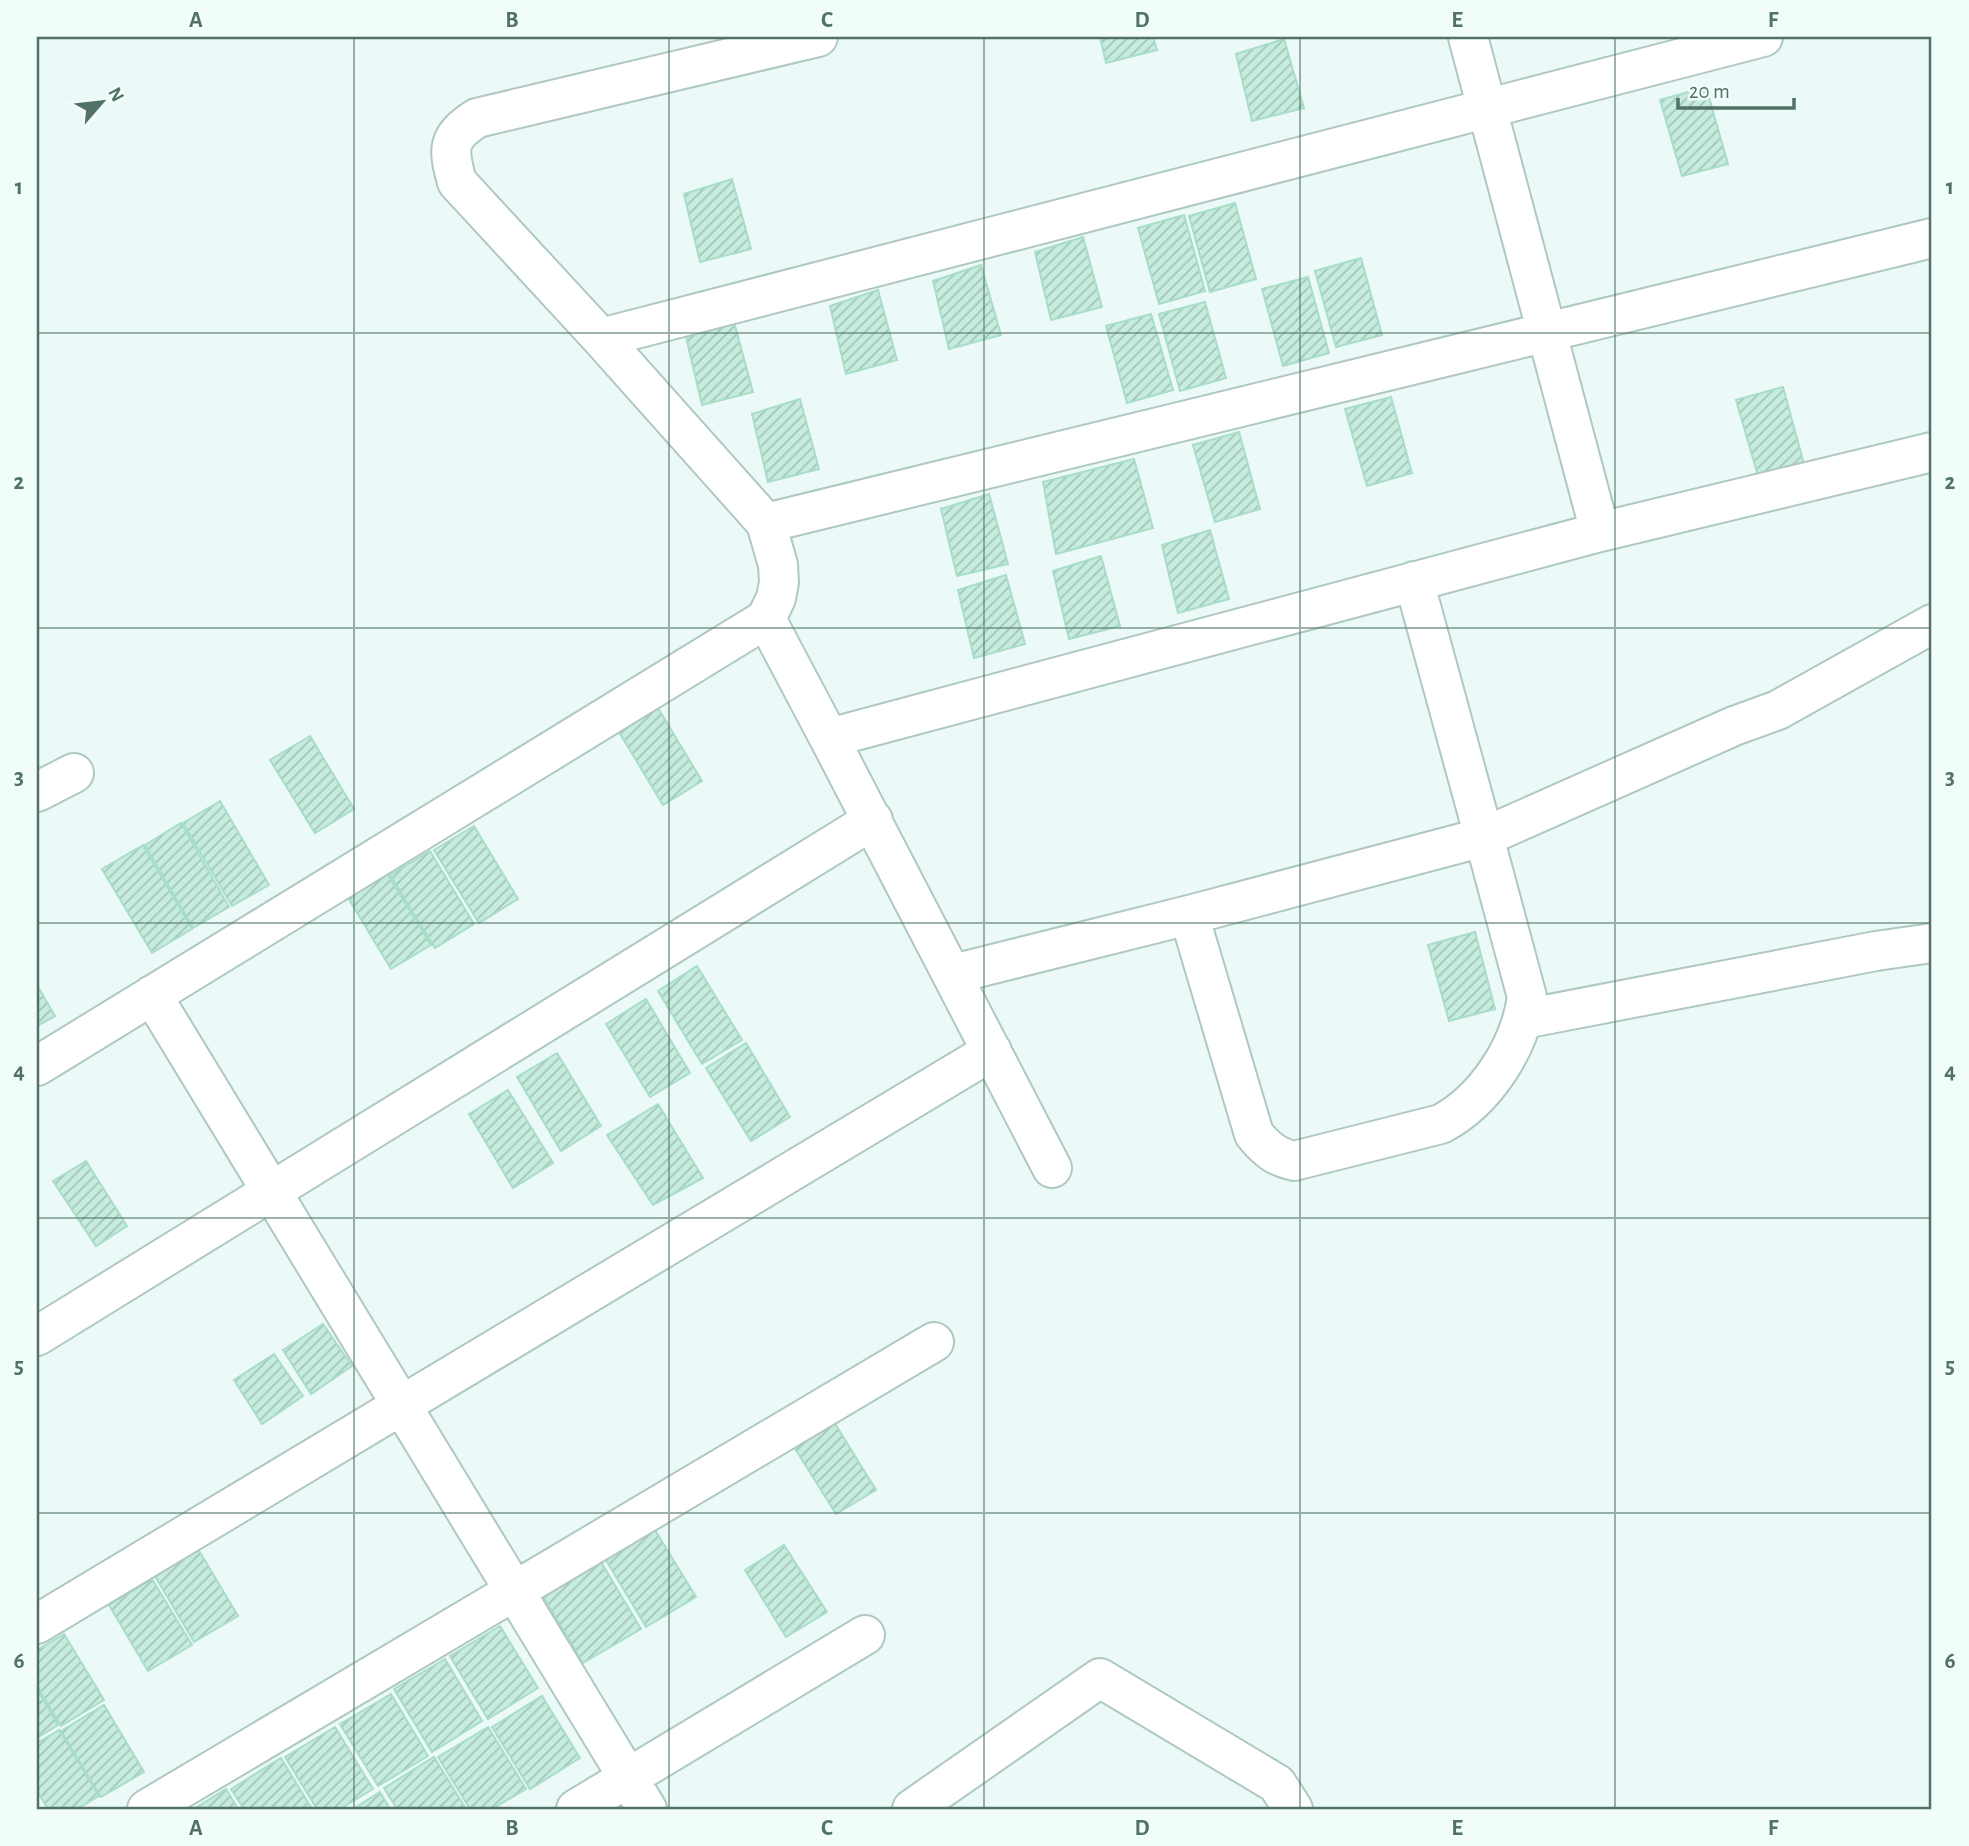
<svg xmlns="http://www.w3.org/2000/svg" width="1969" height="1846" font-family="'Alegreya Sans',sans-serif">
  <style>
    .building { fill: url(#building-hatch); stroke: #a8ddc8; stroke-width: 2 }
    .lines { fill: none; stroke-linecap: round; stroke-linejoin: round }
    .minor-casing { stroke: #afc8c0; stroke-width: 42 }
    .minor { stroke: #fff; stroke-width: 38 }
    .grid { fill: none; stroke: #517264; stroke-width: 2; stroke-opacity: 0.55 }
    .neatline { fill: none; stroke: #517264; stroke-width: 2.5 }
    .grid-label { font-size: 23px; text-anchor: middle; font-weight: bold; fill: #517264 }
  </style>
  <defs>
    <pattern id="building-hatch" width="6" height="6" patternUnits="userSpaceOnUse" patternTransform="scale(1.75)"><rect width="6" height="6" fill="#c6ecde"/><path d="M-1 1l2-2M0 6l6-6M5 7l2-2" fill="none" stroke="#a3c4b8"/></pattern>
  </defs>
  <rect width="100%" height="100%" fill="#ebfaf8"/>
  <path class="building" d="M1100 37H1153L1157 50 1106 63Z
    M1284 39 1304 108 1252 121 1236 54Z
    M1706 87 1728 164 1682 176 1660 100Z
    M732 179 751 249 700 262 684 194Z
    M1235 203 1256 279 1210 292 1189 216Z
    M1184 215 1205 291 1159 304 1138 228Z
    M1083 237 1102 307 1051 320 1035 252Z
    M1361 258 1382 335 1336 347 1315 271Z
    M981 265 1001 335 949 349 933 281Z
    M1308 277 1329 353 1283 366 1262 289Z
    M878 290 897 360 846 374 830 306Z
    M1205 302 1226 378 1180 391 1159 314Z
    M1151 314 1173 390 1127 403 1106 326Z
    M734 322 753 392 702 405 686 337Z
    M1783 387 1804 464 1758 476 1736 400Z
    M1391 397 1412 473 1367 486 1345 409Z
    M800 399 819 469 768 482 752 414Z
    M1239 432 1260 509 1215 522 1193 445Z
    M1134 459 1153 528 1056 554 1043 482Z
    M989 494 1008 564 957 576 941 509Z
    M1210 530 1229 599 1178 613 1162 545Z
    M1101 556 1120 626 1069 639 1053 571Z
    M1006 575 1025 644 974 658 958 590Z
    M658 708 702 781 663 805 619 732Z
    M310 736 354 809 315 833 270 760Z
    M220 801 269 885 232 906 183 823Z
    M181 823 229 907 193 928 145 845Z
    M474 826 518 899 479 923 434 850Z
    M143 845 192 929 152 953 102 869Z
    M430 851 474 924 435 948 390 875Z
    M386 872 431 945 391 969 347 896Z
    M1475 932 1495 1009 1449 1021 1428 945Z
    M697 966 742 1040 702 1064 658 991Z
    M37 985 55 1016 37 1026Z
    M646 999 690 1073 650 1097 606 1024Z
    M746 1043 790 1117 751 1141 706 1068Z
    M557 1053 601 1126 561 1151 517 1077Z
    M508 1090 553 1163 513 1188 469 1114Z
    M658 1104 703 1178 653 1205 607 1135Z
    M86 1161 127 1226 96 1246 53 1181Z
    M323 1324 352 1366 311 1394 283 1350Z
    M274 1354 303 1396 262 1424 234 1380Z
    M834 1422 876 1490 836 1514 794 1447Z
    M655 1530 696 1597 646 1627 606 1560Z
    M784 1545 827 1612 786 1637 745 1570Z
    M198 1549 238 1616 194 1642 155 1576Z
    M601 1562 641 1629 583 1663 543 1596Z
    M152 1579 192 1645 148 1671 109 1605Z
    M500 1626 538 1688 488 1719 450 1656Z
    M64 1634 104 1700 61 1726 37 1686V1650Z
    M445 1659 482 1721 432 1752 394 1689Z
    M37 1689 58 1725 37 1738Z
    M391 1694 428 1756 378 1786 340 1724Z
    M542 1696 580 1758 530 1789 492 1727Z
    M104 1705 144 1772 101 1797 61 1731Z
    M335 1727 373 1789 340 1809H317L285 1757Z
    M488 1727 526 1789 492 1809H470L438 1757Z
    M59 1730 99 1796 77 1809H48L37 1791V1743Z
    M434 1757 466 1809H397L384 1788Z
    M281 1758 312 1809H244L231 1789Z
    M226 1789 238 1809H194Z
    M380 1792 390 1809H353Z"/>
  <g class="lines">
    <defs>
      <path id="minor" d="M601 338 1763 37
        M766 523 1932 238
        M1600 532 1932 452
        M766 619 829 738 1600 532 1468 37
        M829 738 1052 1168
        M37 792 74 773
        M1189 915 1254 1134C1266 1149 1276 1157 1294 1161L1441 1124C1486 1100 1520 1047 1527 997L1484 837 1734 726 1778 710 1932 624
        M953 974 1189 915 1484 837 1414 581
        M152 995 647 1809
        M1524 1019 1876 951 1932 943
        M37 1066 766 619 776 598 779 582 778 565 766 523 601 338 457 182C448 149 446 138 477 118L818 37
        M37 1336 873 820
        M37 1624 992 1051
        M147 1809 934 1342
        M576 1809 865 1635
        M912 1809 1100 1678 1277 1784 1293 1809"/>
    </defs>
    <use href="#minor" class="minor-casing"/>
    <use href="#minor" class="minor"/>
  </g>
  <path class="grid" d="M354 37V1809M669 37V1809M984 37V1809M1300 37V1809M1615 37V1809M37 333H1932M37 628H1932M37 923H1932M37 1218H1932M37 1513H1932"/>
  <rect width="1969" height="1846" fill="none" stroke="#f1fdfb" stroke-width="77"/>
  <g transform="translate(102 102) rotate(62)" stroke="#f1fdfb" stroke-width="5" paint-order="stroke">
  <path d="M0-5L12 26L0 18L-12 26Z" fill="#517264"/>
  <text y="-10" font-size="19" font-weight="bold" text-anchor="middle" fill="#517264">N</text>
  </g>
  <path d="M1678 98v10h116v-10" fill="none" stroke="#517264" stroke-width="3.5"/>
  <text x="1689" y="98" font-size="21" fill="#517264" stroke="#f1fdfb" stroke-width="5" paint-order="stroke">20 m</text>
  <rect x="38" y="38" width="1892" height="1770" class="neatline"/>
  <g class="grid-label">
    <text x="196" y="27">A</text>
    <text x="512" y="27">B</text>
    <text x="827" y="27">C</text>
    <text x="1142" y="27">D</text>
    <text x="1457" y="27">E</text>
    <text x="1773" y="27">F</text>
    <text x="19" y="194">1</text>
    <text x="1950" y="194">1</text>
    <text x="19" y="489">2</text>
    <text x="1950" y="489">2</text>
    <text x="19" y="784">3</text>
    <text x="1950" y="784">3</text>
    <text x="19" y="1078">4</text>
    <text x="1950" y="1078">4</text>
    <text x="19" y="1373">5</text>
    <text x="1950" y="1373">5</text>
    <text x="19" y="1668">6</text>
    <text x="1950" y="1668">6</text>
    <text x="196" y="1835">A</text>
    <text x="512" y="1835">B</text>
    <text x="827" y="1835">C</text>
    <text x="1142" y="1835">D</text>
    <text x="1457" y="1835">E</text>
    <text x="1773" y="1835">F</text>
  </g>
</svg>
